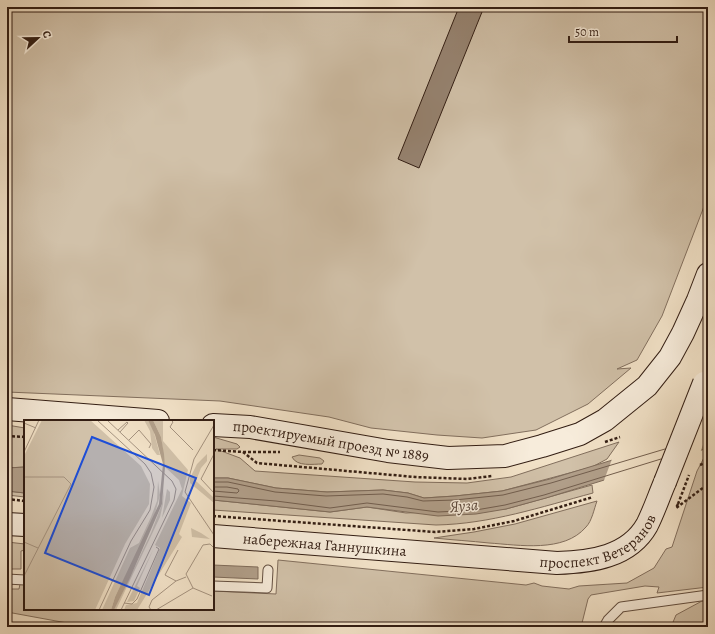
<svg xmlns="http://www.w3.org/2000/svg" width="715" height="634" font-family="Alegreya,serif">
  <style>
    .green { fill: #d1c1a9; stroke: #826f5e }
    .water { fill: #b19f8a; stroke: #7e6b5a }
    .pier { fill: #f2e2c8 }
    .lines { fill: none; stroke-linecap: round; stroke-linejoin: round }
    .shore { stroke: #725e4e; stroke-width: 1 }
    .building { fill: #968371; stroke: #321d13 }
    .lane-casing { stroke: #624e40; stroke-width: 11 }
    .secondary-casing { stroke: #321d13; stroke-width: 24 }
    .path { stroke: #321d13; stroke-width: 2.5; stroke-dasharray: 3 2; stroke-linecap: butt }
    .lane { stroke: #f7ecdb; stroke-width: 9 }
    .secondary { stroke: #f7ecdb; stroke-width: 22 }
    .secondary-bridge-casing { stroke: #321d13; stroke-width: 24; stroke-linecap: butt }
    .path-bridge { stroke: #321d13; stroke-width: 2.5; stroke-dasharray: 3 2; stroke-linecap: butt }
    .secondary-bridge { stroke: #f7ecdb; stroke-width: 22 }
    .labels { text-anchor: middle; stroke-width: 3; stroke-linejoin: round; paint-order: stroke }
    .street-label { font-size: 15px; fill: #321d13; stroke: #f7ecdb }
    .water-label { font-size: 16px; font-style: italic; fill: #5e4a3d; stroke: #f7ecdb }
    .inset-road { fill: none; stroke: #a59380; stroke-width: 1 }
    .view { fill: #1d4ed8; fill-opacity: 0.15; stroke: #1d4ed8; stroke-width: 2 }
    .inset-edge { fill: none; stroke: #321d13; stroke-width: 2 }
  </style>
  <rect width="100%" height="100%" fill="#f2e2c8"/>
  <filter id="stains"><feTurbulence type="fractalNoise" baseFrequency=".005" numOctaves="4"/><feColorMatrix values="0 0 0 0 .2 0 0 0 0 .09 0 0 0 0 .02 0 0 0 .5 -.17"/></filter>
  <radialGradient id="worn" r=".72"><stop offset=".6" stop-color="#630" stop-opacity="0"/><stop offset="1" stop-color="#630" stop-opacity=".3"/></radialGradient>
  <path class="green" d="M7 7H708V196L662 316 637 360 617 369 631 368 588 404 536 430 482 438 437 435 371 428 329 417 220 401 7 392Z
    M7 425 25 428V467L7 468Z
    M213 437 237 444 240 447 237 449H216L240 458 255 471 415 482 467 483 511 477 619 442 607 459 592 467 502 491 455 496 424 498 408 493 383 490 327 492 276 488 228 478H213Z
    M708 450V587L657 593 659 587 645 586 591 595 588 599 581 627H89L7 612V589H19L20 584H25V609H213V591L276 594 278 560 526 585 534 583 542 586 569 589 579 586 627 583 654 568 666 549 672 547 697 471Z
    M299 455 320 458 324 461 322 464C313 464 297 467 292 457Z
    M592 485 593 493C541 507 490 524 436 525L213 510V500L330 512 367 507 406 513 506 509Z
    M7 491 25 493V497L7 495Z
    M597 501C594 509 592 521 586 527 564 553 519 545 489 543 471 541 453 540 434 538L474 532 515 524Z
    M7 542 25 544V550L21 551V569H7Z
    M702 601 708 602V627H671L676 615Z"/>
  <path class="water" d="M708 431V448L546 498 506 509 476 514 438 516 367 507 330 512 213 500V478H228L276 488 327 492 383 490 408 493 424 498 455 496 502 491 550 479Z
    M25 467V493L7 491V468Z
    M213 565 258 567V579L213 577Z"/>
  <path class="pier" d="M707 429 708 431 700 453 603 483 612 459Z"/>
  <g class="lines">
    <path class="shore" d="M213 482H228L275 492 326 496 383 494 407 497 423 501 455 500 503 495 551 483 665 449
      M213 487H227L238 489 239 491 237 493 213 491
      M213 496 276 501 330 508 367 503 438 512 476 510 505 505 544 495 661 459"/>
  </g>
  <path class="building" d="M459 7H484L419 168 398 159Z"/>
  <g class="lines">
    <defs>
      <path id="lane" d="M7 579 25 580
        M213 586 267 588 268 570
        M604 627 608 620 621 607 708 595"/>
      <g id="secondary">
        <path d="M7 409 158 421"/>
        <path id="s1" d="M213 425 250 427 388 451 448 458 505 456 542 446 580 434 605 420 647 386 670 357 683 333 698 300 708 274"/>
        <path d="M7 524 25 525"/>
        <path id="s2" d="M213 536 557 563C591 562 629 557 647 525 654 511 659 496 665 482"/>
      </g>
    </defs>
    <use href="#lane" class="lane-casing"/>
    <use href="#secondary" class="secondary-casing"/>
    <path class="path" d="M7 436 25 437
      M605 442 620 437
      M213 450 243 452 257 463 415 477 467 479 492 476
      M243 452H280
      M700 465 708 462
      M7 499 25 501
      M678 504 676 508 708 484
      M213 516 435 532 474 529 514 521 593 497"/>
    <use href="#lane" class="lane"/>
    <use href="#secondary" class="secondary"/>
    <defs>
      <path id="secondary-bridge" d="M665 482 704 383"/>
    </defs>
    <use href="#secondary-bridge" class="secondary-bridge-casing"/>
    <path class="path-bridge" d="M678 504 689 475"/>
    <use href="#secondary-bridge" class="secondary-bridge"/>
  </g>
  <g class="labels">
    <g class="street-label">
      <text dy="5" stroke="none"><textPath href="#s1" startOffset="119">проектируемый проезд № 1889</textPath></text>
      <text dy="5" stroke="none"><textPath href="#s2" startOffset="393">проспект Ветеранов</textPath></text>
      <text dy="5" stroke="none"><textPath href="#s2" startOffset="112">набережная Ганнушкина</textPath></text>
    </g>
    <g class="water-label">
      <text transform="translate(464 505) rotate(-5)" y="6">Яуза</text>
    </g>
  </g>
  <g transform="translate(24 420)">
    <rect width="190" height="190" fill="#f2e2c8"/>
    <path d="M18 0H66L117 46 126 64 125 84 101 124 71 190H0V36ZM120 0H124L129 9 136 35H133L128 28 126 11ZM129 0H139V21L164 50 158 76 167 83 155 114 158 117 113 190H100L102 185 113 183 136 128 131 125 158 69 155 60 141 47 137 17ZM183 34V41L177 48 172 61 190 78V83L166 63V58L173 44ZM134 61 136 75 130 97 91 177 87 190H78L106 128 115 123 127 97 133 81ZM140 69 139 84 136 97 92 190H90L127 113 138 84ZM143 69 146 72V80L138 98ZM167 108 177 113 186 119 168 117ZM129 130 113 166 116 168 110 181 103 182Z" fill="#d1c1a9"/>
    <path d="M124 0H129L137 17 140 34 141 47 138 84 106 158 90 190H87L91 177 135 84 139 44 131 15Z" fill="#b19f8a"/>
    <path class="inset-road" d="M73 0 121 44 127 53 130 67 126 90 107 121 75 190M83 0 148 61 152 69 150 80 97 190M147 0 149 2 146 7 169 30M0 3 12 8M190 5 170 39 161 72 190 115M94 10 103 2 104 3 96 12M105 20 115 10 127 24 125 28M0 32 15 0M190 34 177 59 190 73M0 57H40L47 64 0 156M0 122 14 128M154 130 141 155 152 161 162 157M188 176 169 168 162 154 179 125 186 124 190 128M100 183 108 184 113 179 135 129 132 127M127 190 125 187 128 180 152 161M132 190 169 168"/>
    <path class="view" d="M68 17 172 58 125 175 21 133Z"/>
    <rect width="190" height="190" class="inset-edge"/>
  </g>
  <rect width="715" height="634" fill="none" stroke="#f2e2c8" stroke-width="24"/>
  <rect x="8" y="8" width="699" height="618" fill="none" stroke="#321d13" stroke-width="2"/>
  <rect x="12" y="12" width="691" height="610" fill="none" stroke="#321d13"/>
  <g transform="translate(38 38) rotate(68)" stroke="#f7ecdb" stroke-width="3" paint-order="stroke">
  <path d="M0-3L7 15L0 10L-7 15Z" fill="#321d13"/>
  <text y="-6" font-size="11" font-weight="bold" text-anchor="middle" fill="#321d13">С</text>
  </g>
  <path d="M569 36v6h108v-6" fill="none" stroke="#321d13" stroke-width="2"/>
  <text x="575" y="36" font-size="12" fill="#321d13" stroke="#f7ecdb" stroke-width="3" paint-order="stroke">50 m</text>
  <rect width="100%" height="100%" filter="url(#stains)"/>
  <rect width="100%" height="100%" fill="url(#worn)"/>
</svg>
